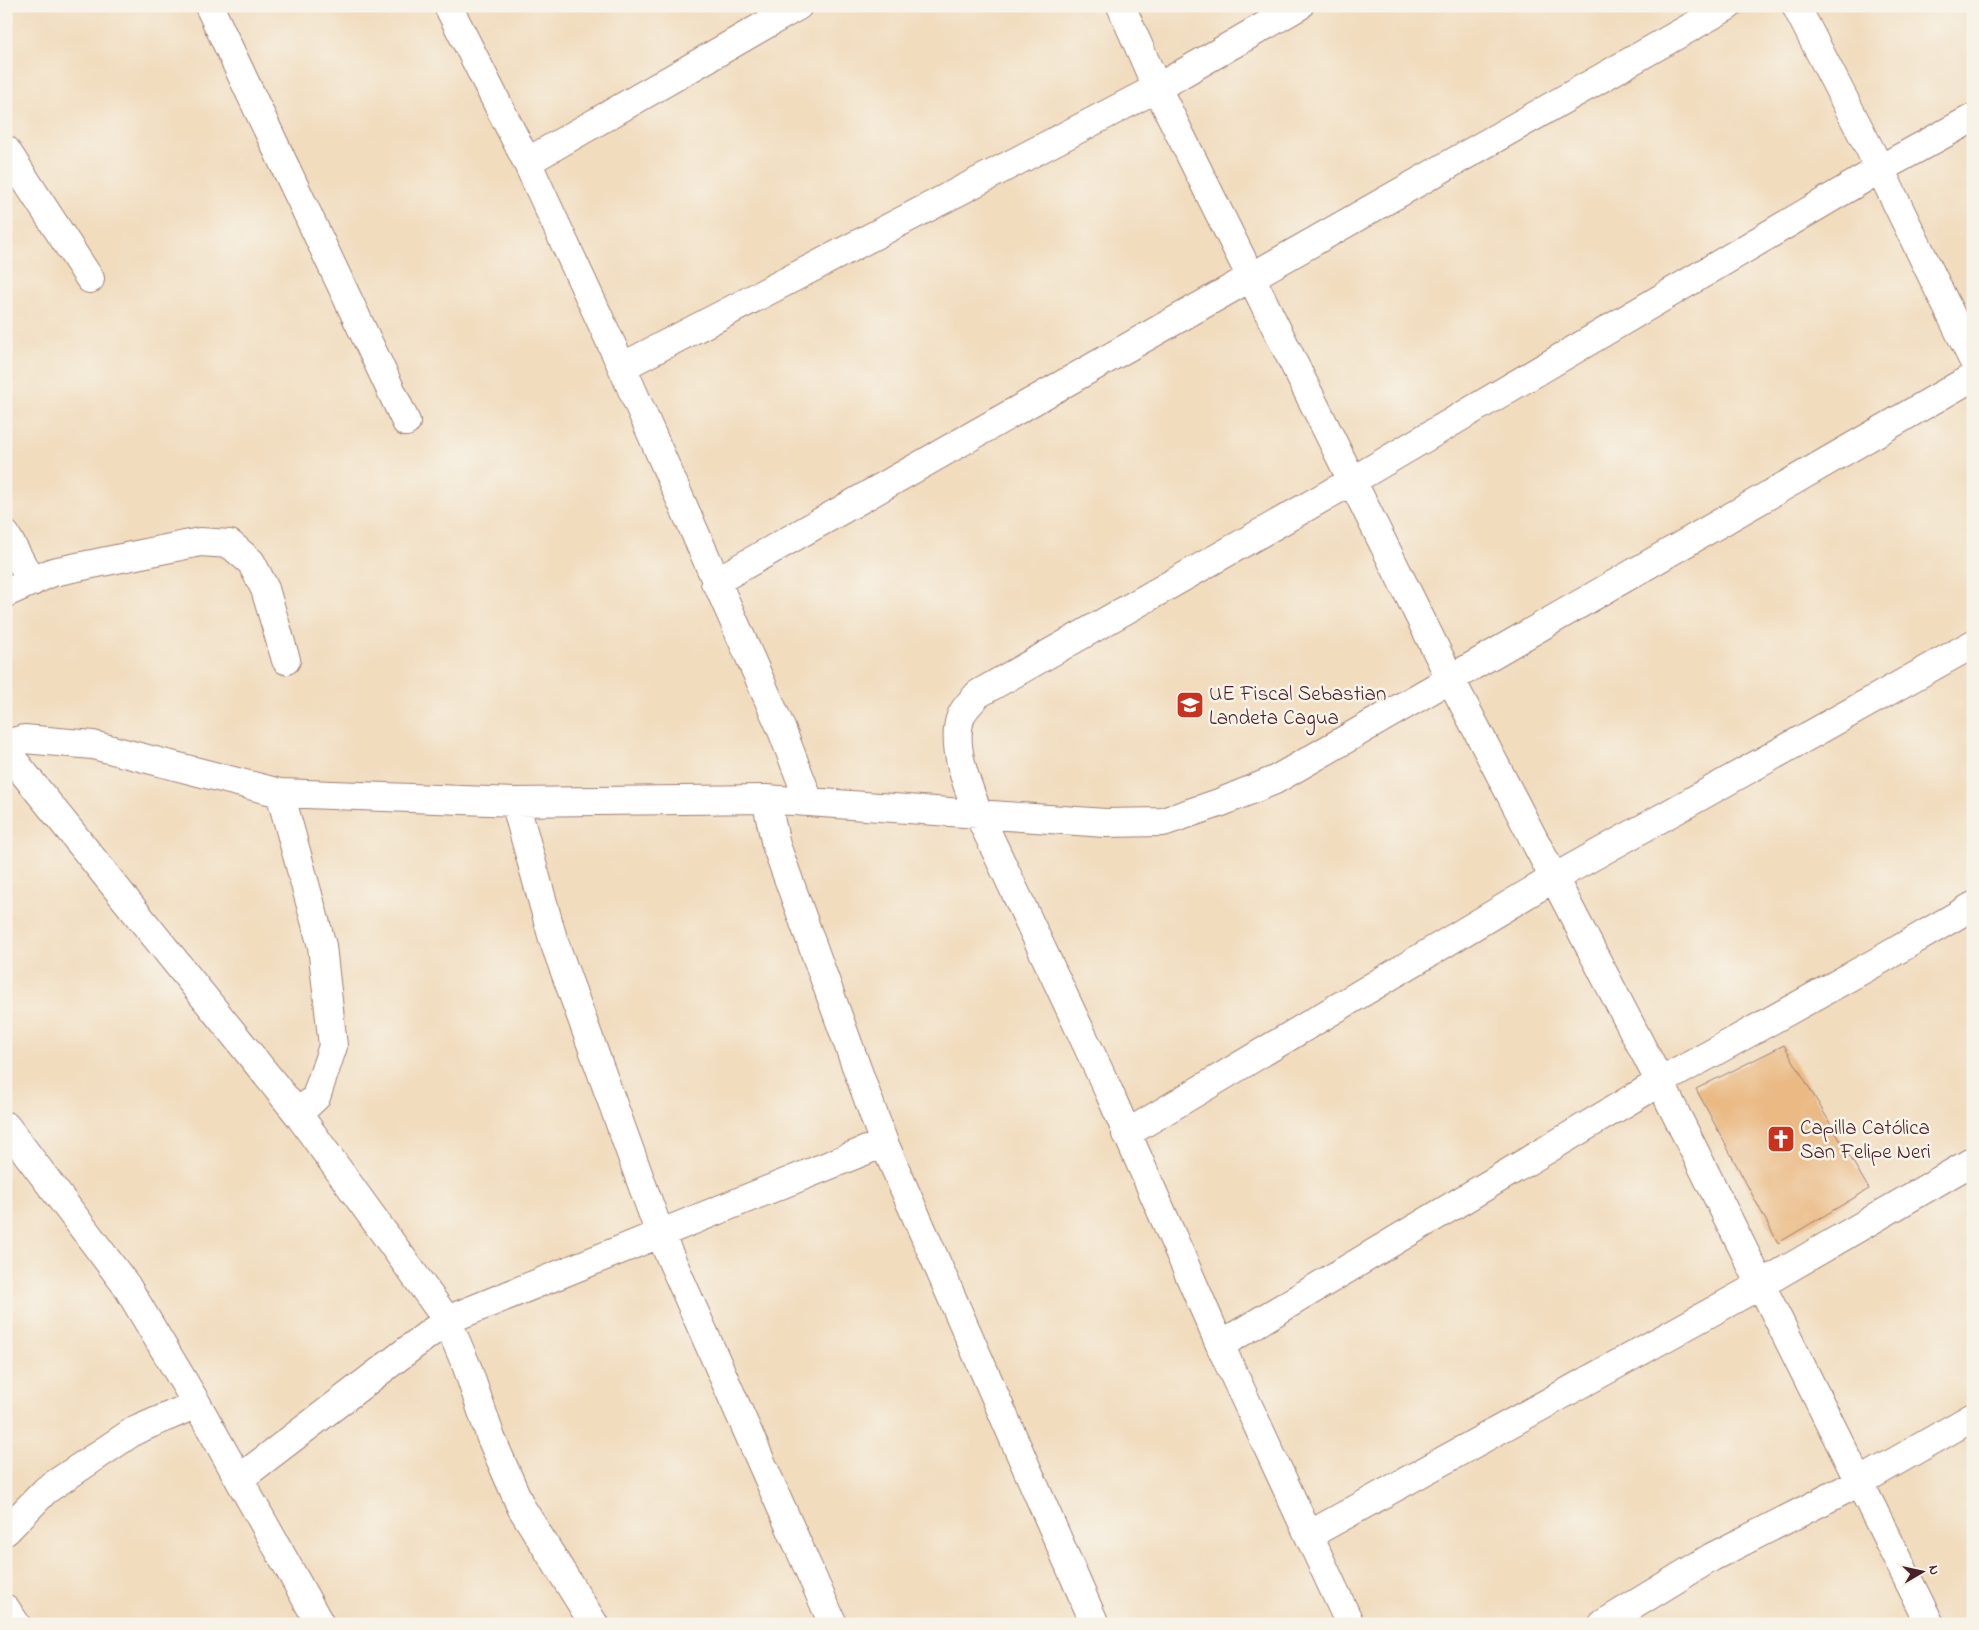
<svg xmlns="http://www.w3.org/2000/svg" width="1979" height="1630" font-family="'Indie Flower',sans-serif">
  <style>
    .building { fill: #eab984 }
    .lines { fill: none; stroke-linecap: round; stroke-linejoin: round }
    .minor-casing { stroke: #9e7e74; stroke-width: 30 }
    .minor { stroke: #fff; stroke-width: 28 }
    .labels { text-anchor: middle; stroke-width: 5; stroke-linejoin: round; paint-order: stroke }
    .poi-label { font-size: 21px; fill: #4a1f2b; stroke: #f7f3e8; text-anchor: start }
  </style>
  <rect width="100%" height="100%" fill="#f7f3e8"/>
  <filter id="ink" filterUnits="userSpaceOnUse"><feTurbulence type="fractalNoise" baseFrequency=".02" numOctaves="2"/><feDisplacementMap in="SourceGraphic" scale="10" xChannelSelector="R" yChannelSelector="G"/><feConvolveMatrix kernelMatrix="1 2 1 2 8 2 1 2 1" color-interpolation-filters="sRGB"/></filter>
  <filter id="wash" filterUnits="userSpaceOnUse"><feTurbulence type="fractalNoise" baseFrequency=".0096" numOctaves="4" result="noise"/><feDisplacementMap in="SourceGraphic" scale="20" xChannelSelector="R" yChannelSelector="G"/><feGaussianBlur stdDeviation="1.12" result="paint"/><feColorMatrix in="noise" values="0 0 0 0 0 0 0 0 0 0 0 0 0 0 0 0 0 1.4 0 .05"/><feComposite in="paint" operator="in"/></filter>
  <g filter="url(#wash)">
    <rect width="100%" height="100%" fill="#f1dcbe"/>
    <g id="blocks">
      <path class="building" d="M1784 1045 1869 1189 1778 1243 1696 1089Z"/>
    </g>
  </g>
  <g filter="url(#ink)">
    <use href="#blocks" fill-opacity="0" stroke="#9e7e74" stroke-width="1"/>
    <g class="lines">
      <defs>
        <path id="minor" d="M209 6 406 422
          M448 6 527 162 622 367 781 728 809 801
          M1121 6 1157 88 1451 680 1660 1082 1930 1624
          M1796 6 1880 169 1973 360
          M6 150 90 279
          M527 162 798 6
          M622 367 1157 88 1299 6
          M6 535 32 582
          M715 582 1728 6
          M6 593 53 572 200 542 230 544 251 562 265 589 286 660
          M6 744 24 739 93 745 280 793 515 802 766 799 1105 823 1163 822 1219 803 1275 780 1973 377
          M6 751 298 1114 447 1320 467 1367 491 1438 521 1507 594 1624
          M280 793 322 946 333 1046 316 1097 298 1114
          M766 799 776 845 884 1143 1095 1624
          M515 802 553 939 660 1234 833 1624
          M6 1126 126 1285 197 1404 320 1624
          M1126 1134 1554 878 1973 644
          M1220 1345 1660 1082 1882 959 1973 906
          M239 1479 447 1320 884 1143
          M6 1531 46 1490 134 1431 197 1404
          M1309 1535 1760 1285 1973 1161
          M6 1609 16 1624
          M1350 1624 1220 1345 1109 1092 979 815C968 788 950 745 961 716 964 708 973 700 978 694L1352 481 1880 169 1973 118
          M1603 1624 1712 1557 1858 1483 1973 1417"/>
      </defs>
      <use href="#minor" class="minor-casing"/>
      <use href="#minor" class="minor"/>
    </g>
  </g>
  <defs>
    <symbol id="school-square" viewBox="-11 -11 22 22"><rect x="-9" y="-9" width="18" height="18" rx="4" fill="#c8321e" stroke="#f7f3e8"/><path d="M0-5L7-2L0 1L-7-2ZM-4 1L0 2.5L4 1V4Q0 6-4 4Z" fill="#fff"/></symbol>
    <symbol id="church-square" viewBox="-11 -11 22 22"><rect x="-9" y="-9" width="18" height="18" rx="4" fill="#c8321e" stroke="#f7f3e8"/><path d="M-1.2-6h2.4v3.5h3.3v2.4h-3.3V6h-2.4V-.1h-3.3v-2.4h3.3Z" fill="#fff"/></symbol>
  </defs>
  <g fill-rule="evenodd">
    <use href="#school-square" x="1174" y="689" width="32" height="32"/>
    <use href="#church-square" x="1765" y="1123" width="32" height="32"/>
  </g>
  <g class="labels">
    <g class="poi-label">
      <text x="1209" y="700">UE Fiscal Sebastian<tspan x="1209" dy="24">Landeta Cagua</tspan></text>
      <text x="1800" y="1134">Capilla Católica<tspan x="1800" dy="24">San Felipe Neri</tspan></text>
    </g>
  </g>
  <rect width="1979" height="1630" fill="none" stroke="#f7f3e8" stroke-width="25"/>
  <g transform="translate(1922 1572) rotate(81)" stroke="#f7f3e8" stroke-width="4" paint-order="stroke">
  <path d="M0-4L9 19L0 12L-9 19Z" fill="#4a1f2b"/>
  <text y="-8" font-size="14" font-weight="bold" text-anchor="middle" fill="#4a1f2b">N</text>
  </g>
</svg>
